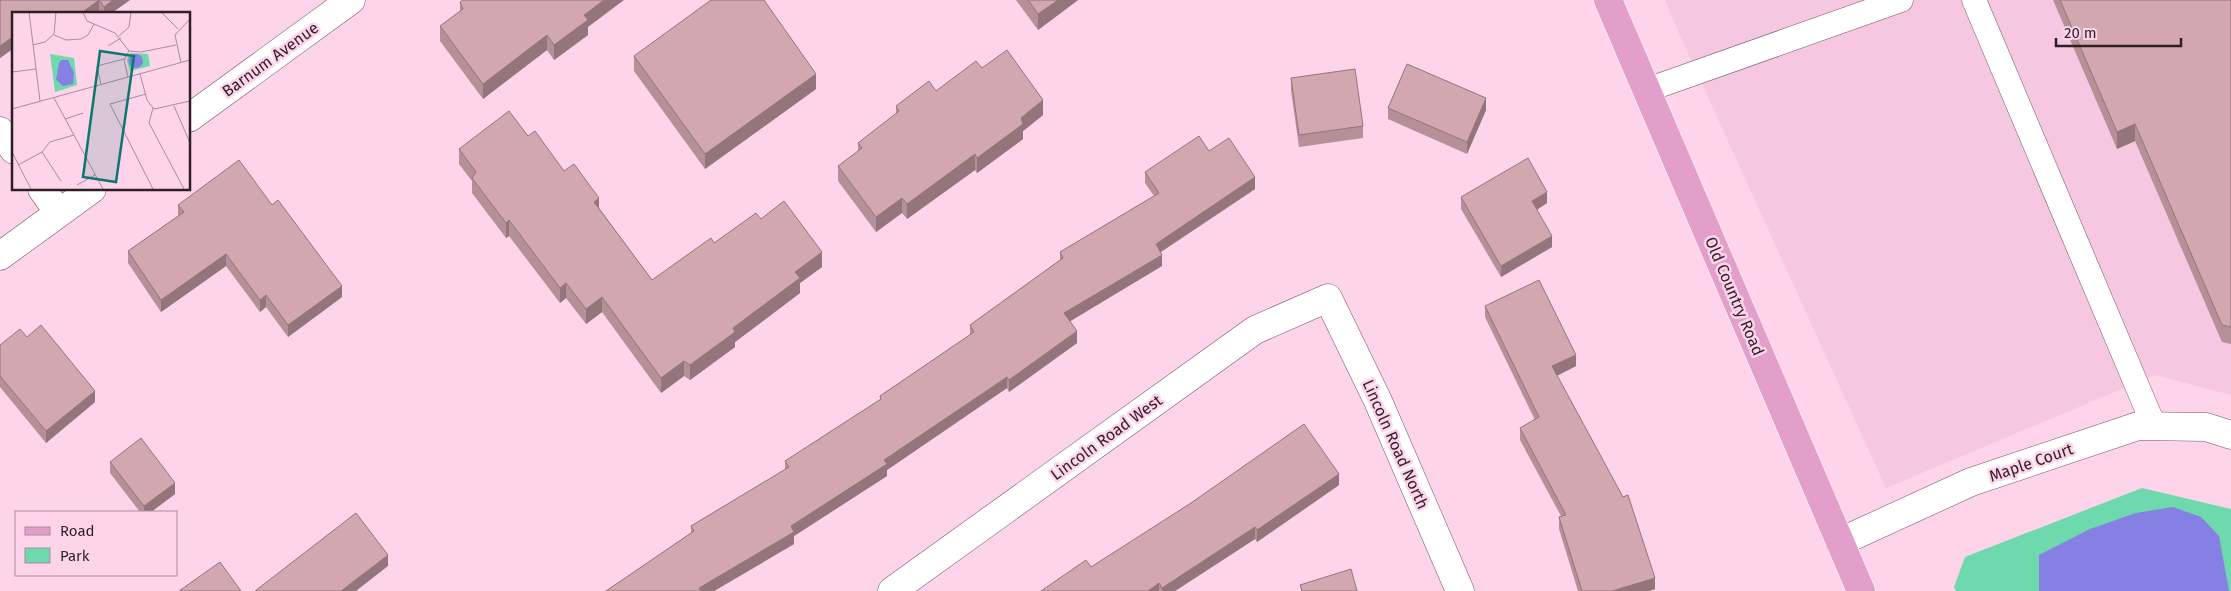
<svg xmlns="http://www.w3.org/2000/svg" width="2231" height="591" font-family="'Fira Sans',sans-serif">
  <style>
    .built { fill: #f6c7e1 }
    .green { fill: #6dd9ac }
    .water { fill: #8680e4 }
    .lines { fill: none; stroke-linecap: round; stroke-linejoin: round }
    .service-casing { stroke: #745366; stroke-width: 25 }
    .minor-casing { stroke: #745366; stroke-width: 29 }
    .primary-casing { stroke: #fff; stroke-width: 29 }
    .service { stroke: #fff; stroke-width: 24 }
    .minor { stroke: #fff; stroke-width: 28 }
    .primary { stroke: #e29fc9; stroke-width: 28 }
    .wall { fill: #b59097 }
    .shaded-wall { fill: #94757b }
    .building { fill: #d3a7b0; stroke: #94757b }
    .labels { text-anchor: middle; stroke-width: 5; stroke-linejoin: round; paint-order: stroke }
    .street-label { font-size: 16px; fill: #2e1f27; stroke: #fdd4ea }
    .inset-road { fill: none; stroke: #aa8c9c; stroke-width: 1 }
    .view { fill: #0f766e; fill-opacity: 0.15; stroke: #0f766e; stroke-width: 2.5 }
    .inset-edge { fill: none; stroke: #2e1f27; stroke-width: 2.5 }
  </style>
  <rect width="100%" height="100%" fill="#fdd4ea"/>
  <path class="built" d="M1665 0H2231V395L2155 375 1886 488 1681 38Z"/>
  <path class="green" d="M2142 488 2231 509V591H1956L1954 587 1965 557Z"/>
  <path class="water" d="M2173 507 2201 517 2219 536 2229 591H2039V555L2090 529 2136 513Z"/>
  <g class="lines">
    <defs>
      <path id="service" d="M1974 0 2154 426
        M1647 90 1901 0"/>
      <path id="minor" d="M189 118 351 0
        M0 131 14 150
        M42 189 59 213
        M0 256 92 189
        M1840 542 1971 482 2138 426 2206 427 2231 435
        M892 591 1255 330 1328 298 1378 401 1460 591"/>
      <path id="primary" d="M1608 0 1861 591"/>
    </defs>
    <use href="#service" class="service-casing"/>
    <use href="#minor" class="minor-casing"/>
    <use href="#primary" class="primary-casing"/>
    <use href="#service" class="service"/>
    <use href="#minor" class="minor"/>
    <use href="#primary" class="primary"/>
  </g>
  <path class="wall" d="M0 0H130L110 14H101L99 12 14 14V48L0 58Z
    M1016 0H1078L1038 30Z
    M2053 0H2231V344L2222 342 2135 141 2117 149Z
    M460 2 588 27V35L554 60 547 50 483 99 440 41V26L460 11Z
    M634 56 816 89 705 169 634 71Z
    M982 68 1043 115 1023 131V139L977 173 975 170 907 219 902 213 876 232 838 181V166L858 152V143L896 114V106L936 91Z
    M1291 78 1363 126V138L1299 147 1291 90Z
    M1388 108 1486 110 1467 154 1388 119Z
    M528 136 564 171 599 208 652 280 714 243 761 219 822 267 800 283V293L735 342V347L690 380 684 376 661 393 602 312 586 324 566 298 560 303 509 236 506 238 472 193V181L459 164V149Z
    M1209 151 1255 189 1161 252 1162 266 1069 321 1077 343 1009 392 1007 388 887 470V476L794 536V544L714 591H606L691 533V526L785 470V461L880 400V396L970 335V325L1060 260V252L1154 196 1145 183V172Z
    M1461 197 1547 203 1537 210 1552 247 1501 277 1461 209Z
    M178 205H272L342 297 288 337 266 307 260 312 226 266 161 312 128 263V251L178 216Z
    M1485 306 1576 366 1557 376 1655 589 1649 591H1578L1559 529V517L1561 516 1520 440V428L1535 420 1485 317Z
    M27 337 95 402 46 443 0 387V345Z
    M110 462 175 494 151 512H140L110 473Z
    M1339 485 1257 542 1255 539 1175 591H1041L1091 567Z"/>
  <path class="shaded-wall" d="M99 0V12L97 14H80Z
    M113 0H130L110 14H104V7Z
    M604 0H624L588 27V35L554 60V45L584 15Z
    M1058 0H1078L1038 30V14Z
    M547 35V50L483 99V84Z
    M14 36V48L0 58V46Z
    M816 74V89L705 169V154Z
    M1486 98V110L1467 154V142Z
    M1043 100V115L1023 131V139L977 173V158L1021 118Z
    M2135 124V141L2117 149V132Z
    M975 154V170L907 219V204Z
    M1255 177V189L1156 255V244Z
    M1547 192V203L1532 212V201Z
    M599 198V213L594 202Z
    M902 198V213L876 232V217Z
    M509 220V236L506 238V223Z
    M1552 236V247L1501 277V266Z
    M822 252V267L800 283V293L735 342V347L690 380V365L733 328 795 272Z
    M226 254V266L161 312V300Z
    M1162 255V266L1064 325V313Z
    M566 283V298L560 303V288Z
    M342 286V297L288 337V325Z
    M266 295V307L260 312V300Z
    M602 297V312L586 324V309Z
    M1077 331V343L1009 392V380Z
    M1576 355V366L1552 378V366Z
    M684 361V376L661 393V378Z
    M1007 377V388L887 470V476L794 536V544L714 591H699V588L791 526 884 460Z
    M95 391V402L46 443V431Z
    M1339 474V485L1257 542V530Z
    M175 483V494L151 512H144V506Z
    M1255 527V539L1175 591H1162V588Z
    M388 555V566L356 591H341Z
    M1655 578V589L1649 591H1612Z
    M1159 583V591H1148Z"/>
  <path class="building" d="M0 0H113L104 7 99 0 80 14H14V36L0 46Z
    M463 0H604L584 15 588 20 554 45 547 35 483 84 440 26 463 9 460 2Z
    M711 0H764L816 74 705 154 634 56Z
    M1028 0H1058L1038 14Z
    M2060 0H2231V327L2222 325 2135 124 2117 132Z
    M1007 50 1043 100 1021 118 1023 124 977 158 975 154 907 204 902 198 876 217 838 166 862 148 858 143 899 111 896 106 929 81 936 91 976 61 982 68Z
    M1407 64 1486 98 1467 142 1388 108Z
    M1355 69 1363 126 1299 135 1291 78Z
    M509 111 528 136 535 131 564 171 574 164 599 198 594 202 652 280 711 238 714 243 756 213 761 219 784 201 822 252 795 272 800 278 733 328 735 332 690 365 684 361 661 378 602 297 586 309 566 283 560 288 509 220 506 223 472 178 476 172 459 149Z
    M1199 136 1209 151 1229 138 1255 177 1156 244 1162 255 1064 313 1077 331 1009 380 1007 377 884 460 887 464 791 526 794 532 699 588 701 591H606L694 531 691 526 789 467 785 461 881 399 880 396 974 332 970 325 1063 258 1060 252 1159 193 1145 172Z
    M1528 158 1547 192 1532 201 1552 236 1501 266 1461 197Z
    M239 160 272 205 278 200 342 286 288 325 266 295 260 300 226 254 161 300 128 251 184 212 178 205Z
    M1539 280 1576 355 1552 366 1623 497 1628 495 1655 578 1612 591H1582L1559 517 1566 515 1520 428 1539 417 1485 306Z
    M41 325 95 391 46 431 0 376V345L20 329 27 337Z
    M1304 424 1339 474 1257 530 1255 527 1162 588 1159 583 1148 591H1041L1086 560 1091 567 1191 503Z
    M141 438 175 483 144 506 110 462Z
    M356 513 388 555 341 591H255Z
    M220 562 241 591H179Z
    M1351 569 1357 591H1302L1300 585Z"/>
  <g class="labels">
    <g class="street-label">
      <text transform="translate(270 59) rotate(-36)" y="6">Barnum Avenue</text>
      <text transform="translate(1735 296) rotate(67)" y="6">Old Country Road</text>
      <text transform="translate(1106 437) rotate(-36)" y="6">Lincoln Road West</text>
      <text transform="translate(1396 444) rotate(66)" y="6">Lincoln Road North</text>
      <text transform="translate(2031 462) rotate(-19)" y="6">Maple Court</text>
    </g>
  </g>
  <g transform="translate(12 12)">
    <rect width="178" height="178" fill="#fdd4ea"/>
    <path d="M118 41 136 42 138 54 118 59 115 48ZM38 42 62 46 65 73 43 80Z" fill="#6dd9ac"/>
    <path d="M117 49a7 7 0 1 1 14 0a7 7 0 1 1-14 0ZM56 48 62 61 61 72 51 74 44 68 47 51 49 48Z" fill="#8680e4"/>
    <path class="inset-road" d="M17 0 28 89M71 0 75 9 103 21 117 39 129 40 164 33M149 0 166 17M42 23 54 28 69 27 76 23 82 12M107 24 117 15 119 0M21 33 33 30 42 22 44 0M96 34 109 26M169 51 163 23 178 7M0 60 24 57M128 62 135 88 142 97 178 89M116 65 112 48 117 39M89 73 85 54 112 47M134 82 98 92 141 177M42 86 91 177M162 94 178 131M141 96 137 111 172 177M0 97 178 48M53 107 71 101M0 140 19 177M30 140 49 169M6 153 30 140 38 130 62 123M65 173 83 163"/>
    <path class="view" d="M88 39 122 44 104 170 71 165Z"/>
    <rect width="178" height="178" class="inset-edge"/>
  </g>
  <rect x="15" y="511" width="162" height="65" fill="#fdd4ea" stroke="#aa8c9c"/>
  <rect x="25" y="527" width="25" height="8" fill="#e29fc9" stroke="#aa8c9c"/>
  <text x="60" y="536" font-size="15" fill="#2e1f27">Road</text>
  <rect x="25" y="548" width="25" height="15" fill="#6dd9ac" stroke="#aa8c9c"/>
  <text x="60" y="561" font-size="15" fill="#2e1f27">Park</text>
  <path d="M2056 38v8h125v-8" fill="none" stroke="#2e1f27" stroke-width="2.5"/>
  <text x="2064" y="38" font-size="15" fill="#2e1f27" stroke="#fdd4ea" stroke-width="4" paint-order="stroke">20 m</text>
</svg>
